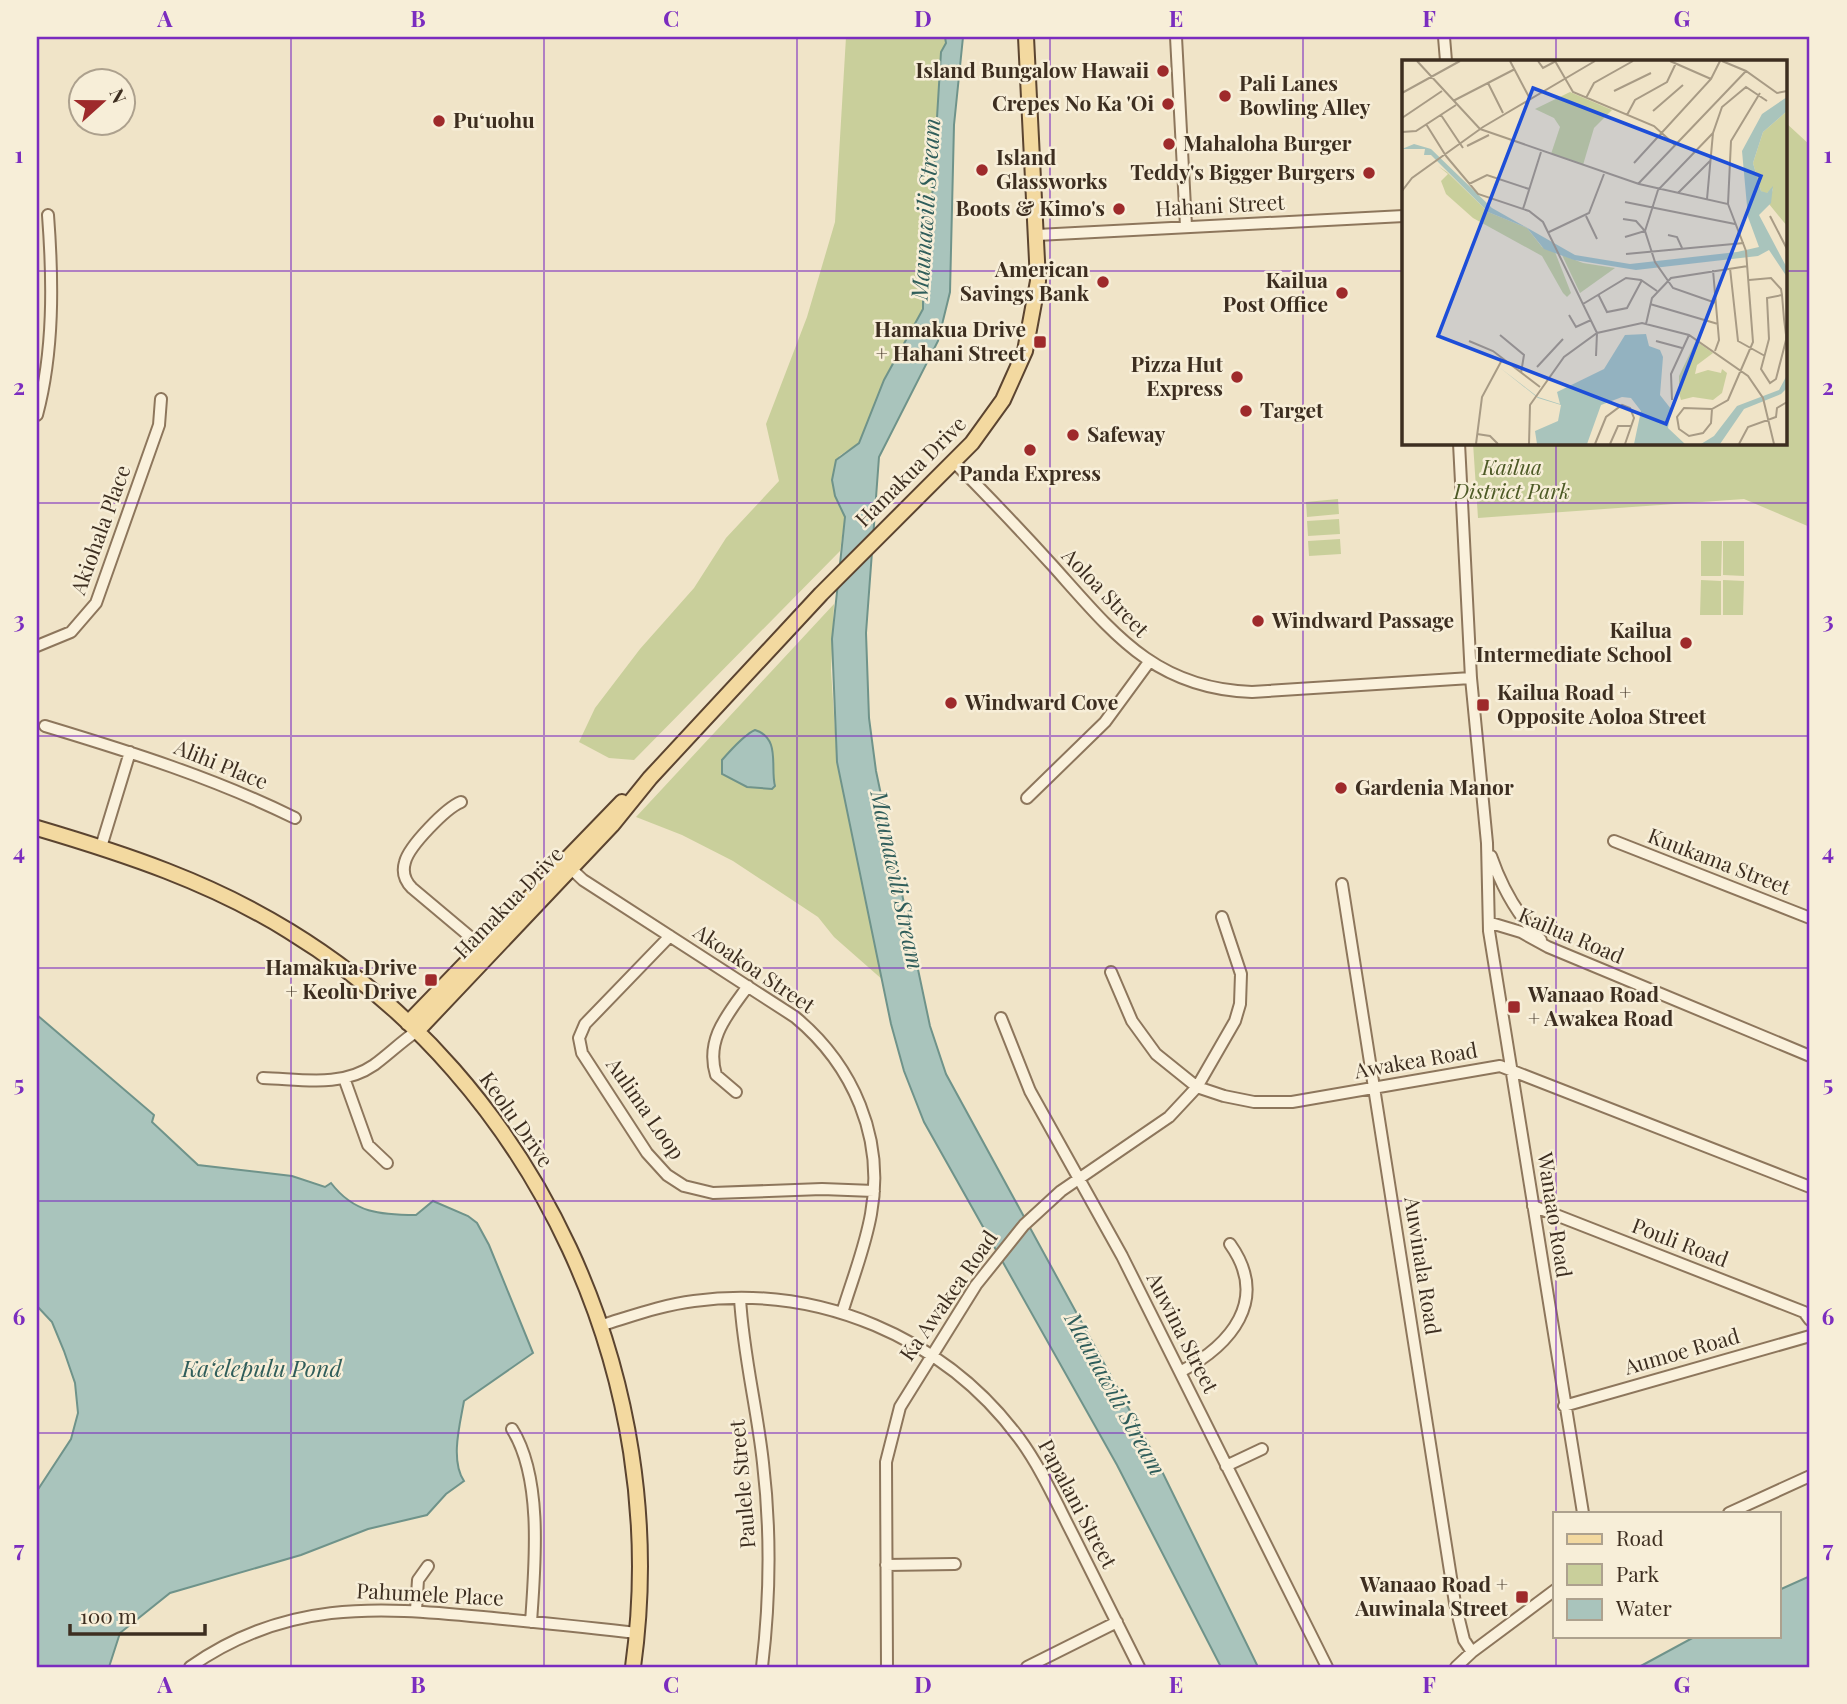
<svg xmlns="http://www.w3.org/2000/svg" width="1847" height="1704" font-family="'Playfair Display',serif">
  <style>
    .green { fill: #c9cf9b; fill-rule: evenodd }
    .water { fill: #a9c4bc; stroke: #6f938a; stroke-width: 2 }
    .lines { fill: none; stroke-linecap: round; stroke-linejoin: round }
    .minor-casing { stroke: #8d765c; stroke-width: 14 }
    .major-casing { stroke: #5b4430; stroke-width: 18 }
    .minor { stroke: #faf1dc; stroke-width: 10 }
    .major { stroke: #f3d9a0; stroke-width: 14 }
    .grid { fill: none; stroke: #7b2cbf; stroke-width: 2; stroke-opacity: 0.55 }
    .poi-dot { fill: #9e2a2b; stroke: #f7eed8; stroke-width: 2.5 }
    .labels { text-anchor: middle; stroke-width: 5; stroke-linejoin: round; paint-order: stroke }
    .poi-label { font-size: 21px; font-weight: bold; fill: #3d2e20; stroke: #f7eed8; text-anchor: end }
    .street-label { font-size: 21px; fill: #3d2e20; stroke: #f7eed8 }
    .park-label { font-size: 21px; font-style: italic; fill: #4d5a26; stroke: #f7eed8 }
    .water-label { font-size: 23px; font-style: italic; fill: #2f5d5a; stroke: #f7eed8 }
    .inset-road { fill: none; stroke: #a89b85; stroke-width: 2 }
    .view { fill: #1d4ed8; fill-opacity: 0.15; stroke: #1d4ed8; stroke-width: 3.5 }
    .inset-edge { fill: none; stroke: #3d2e20; stroke-width: 3.5 }
    .neatline { fill: none; stroke: #7b2cbf; stroke-width: 2.5 }
    .grid-label { font-size: 23px; text-anchor: middle; font-weight: bold; fill: #7b2cbf }
  </style>
  <rect width="100%" height="100%" fill="#f0e4c8"/>
  <path class="green" d="M846 37H945L947 43 941 52 933 187 928 245 919 281 923 292V309L884 380 859 443 839 456 835 496 845 517 840 551 634 760 609 758 579 742 595 708 640 649 694 588 726 538 779 481 766 424 807 317 835 222Z
    M1786 123 1810 145V527L1744 499 1478 518 1473 443H1786Z
    M1338 499 1339 514 1307 517 1306 502Z
    M1339 519 1340 534 1308 536 1307 521Z
    M1340 539 1341 554 1309 556 1308 541Z
    M1701 541H1722L1721 576H1701Z
    M1723 541H1744V576L1723 575Z
    M1701 580 1721 581V615H1700Z
    M1723 580 1744 581 1743 615H1723Z
    M834 604 831 670 837 762 884 981 834 937 818 917 733 861 682 835 636 817ZM760 731 772 746 773 782C755 792 740 783 722 774L729 752 738 746 746 734Z"/>
  <path class="water" d="M945 37H963L954 125 950 292 938 341 879 457 866 633 869 718 876 771 930 1026 946 1074 1153 1453 1258 1667H1221L1117 1465 924 1122 904 1071 891 1024 837 762 832 639 845 517 835 496 832 480 836 460 859 443 884 380 923 309V292L919 281 931 216 941 52 946 43Z
    M755 730C781 738 770 767 775 786L772 789 747 787 722 774V760C729 752 745 734 755 730Z
    M37 1015 154 1115 152 1122 198 1165 292 1176 325 1187 331 1183C354 1213 380 1215 416 1215L433 1201 468 1216 477 1223 489 1245 533 1353 464 1401C460 1424 450 1460 464 1481L446 1494 427 1515 368 1529 301 1555 170 1593 120 1633 109 1667H37V1491L71 1439 78 1413 75 1383 64 1351 52 1322 37 1306Z
    M1810 1576V1667H1639L1696 1636H1779V1590Z"/>
  <g class="lines">
    <defs>
      <path id="minor" d="M1176 37 1186 226
        M1444 37 1446 61
        M1037 235 1404 216
        M37 415C54 351 53 281 48 215
        M1459 443 1471 678 1487 843 1489 931 1583 1513
        M954 462C988 496 1021 531 1053 566 1113 633 1155 689 1252 692L1471 678
        M37 646 71 632 96 603 159 425 161 399
        M45 726C131 752 214 778 295 818
        M1027 798 1105 722 1149 662
        M461 802C446 808 409 846 405 862 402 872 405 881 412 888L487 951
        M1614 841 1810 918
        M101 847 130 752
        M1491 856C1502 888 1518 916 1541 940
        M565 863 583 880 795 1017C853 1065 885 1138 871 1214 865 1248 852 1280 842 1313
        M1342 884 1455 1603 1464 1640 1472 1652
        M1491 923 1521 932 1548 947 1810 1056
        M670 936 585 1024 579 1038 582 1053 647 1153 667 1175 684 1186 713 1193 822 1189 874 1191
        M1111 972 1132 1021 1156 1054 1197 1087 1224 1096 1254 1102H1292L1500 1066 1810 1187
        M1001 1018 1030 1091 1122 1256 1327 1667
        M263 1078C301 1079 341 1088 374 1065 389 1054 402 1041 417 1031
        M344 1078 368 1145 387 1163
        M736 1092 716 1075C705 1039 728 1014 748 986
        M1533 1206 1804 1312 1810 1320
        M740 1298C743 1354 757 1407 763 1463 771 1531 770 1600 762 1667
        M602 1325C632 1316 662 1305 694 1301 818 1284 944 1337 1019 1438 1041 1468 1056 1502 1073 1535 1095 1579 1117 1623 1139 1667
        M1180 1372C1231 1345 1270 1300 1230 1244
        M1564 1406 1810 1336
        M512 1429C543 1478 535 1565 531 1622
        M1226 1466 1262 1449
        M1729 1513 1810 1476
        M886 1565 955 1564
        M416 1610 418 1580 428 1566
        M190 1667C284 1601 374 1606 483 1617 534 1622 586 1627 637 1633
        M887 1667 886 1462 900 1407 976 1285 1024 1225 1061 1191 1169 1117 1197 1087 1235 1021 1240 1004 1241 974 1222 917
        M1027 1667 1117 1622
        M1456 1667 1472 1652 1555 1590"/>
      <path id="major" d="M37 828C125 854 210 882 289 931 538 1083 673 1380 633 1667
        M408 1023 622 802
        M417 1031 612 825 650 778 821 594 972 443 1003 400 1025 351 1038 281 1026 37"/>
    </defs>
    <use href="#minor" class="minor-casing"/>
    <use href="#major" class="major-casing"/>
    <use href="#minor" class="minor"/>
    <use href="#major" class="major"/>
  </g>
  <path class="grid" d="M291 37V1667M544 37V1667M797 37V1667M1050 37V1667M1303 37V1667M1556 37V61M37 271H1404M1786 271H1810M1556 443V1513M37 503H1810M37 736H1810M37 968H1810M37 1201H1810M37 1433H1810M1556 1636V1667"/>
  <g class="poi-dot">
    <circle cx="1163" cy="71" r="7"/>
    <circle cx="1225" cy="96" r="7"/>
    <circle cx="1168" cy="104" r="7"/>
    <circle cx="439" cy="121" r="7"/>
    <circle cx="1169" cy="144" r="7"/>
    <circle cx="982" cy="170" r="7"/>
    <circle cx="1369" cy="173" r="7"/>
    <circle cx="1119" cy="209" r="7"/>
    <circle cx="1103" cy="282" r="7"/>
    <circle cx="1342" cy="293" r="7"/>
    <rect x="1033" y="335" width="14" height="14" rx="3.5"/>
    <circle cx="1237" cy="377" r="7"/>
    <circle cx="1246" cy="411" r="7"/>
    <circle cx="1073" cy="435" r="7"/>
    <circle cx="1030" cy="450" r="7"/>
    <circle cx="1258" cy="621" r="7"/>
    <circle cx="1686" cy="643" r="7"/>
    <circle cx="951" cy="703" r="7"/>
    <rect x="1476" y="698" width="14" height="14" rx="3.5"/>
    <circle cx="1341" cy="788" r="7"/>
    <rect x="424" y="973" width="14" height="14" rx="3.5"/>
    <rect x="1507" y="1000" width="14" height="14" rx="3.5"/>
    <rect x="1515" y="1590" width="14" height="14" rx="3.5"/>
  </g>
  <g class="labels">
    <g class="poi-label">
      <text x="1149" y="78">Island Bungalow Hawaii</text>
      <text x="1239" y="91" text-anchor="start">Pali Lanes<tspan x="1239" dy="24">Bowling Alley</tspan></text>
      <text x="1154" y="111">Crepes No Ka 'Oi</text>
      <text x="453" y="128" text-anchor="start">Puʻuohu</text>
      <text x="1183" y="151" text-anchor="start">Mahaloha Burger</text>
      <text x="996" y="165" text-anchor="start">Island<tspan x="996" dy="24">Glassworks</tspan></text>
      <text x="1355" y="180">Teddy's Bigger Burgers</text>
      <text x="1105" y="216">Boots &amp; Kimo's</text>
      <text x="1089" y="277">American<tspan x="1089" dy="24">Savings Bank</tspan></text>
      <text x="1328" y="288">Kailua<tspan x="1328" dy="24">Post Office</tspan></text>
      <text x="1026" y="337">Hamakua Drive<tspan x="1026" dy="24">+ Hahani Street</tspan></text>
      <text x="1223" y="372">Pizza Hut<tspan x="1223" dy="24">Express</tspan></text>
      <text x="1260" y="418" text-anchor="start">Target</text>
      <text x="1087" y="442" text-anchor="start">Safeway</text>
      <text x="1030" y="481" text-anchor="middle">Panda Express</text>
      <text x="1272" y="628" text-anchor="start">Windward Passage</text>
      <text x="1672" y="638">Kailua<tspan x="1672" dy="24">Intermediate School</tspan></text>
      <text x="1497" y="700" text-anchor="start">Kailua Road +<tspan x="1497" dy="24">Opposite Aoloa Street</tspan></text>
      <text x="965" y="710" text-anchor="start">Windward Cove</text>
      <text x="1355" y="795" text-anchor="start">Gardenia Manor</text>
      <text x="417" y="975">Hamakua Drive<tspan x="417" dy="24">+ Keolu Drive</tspan></text>
      <text x="1528" y="1002" text-anchor="start">Wanaao Road<tspan x="1528" dy="24">+ Awakea Road</tspan></text>
      <text x="1508" y="1592">Wanaao Road +<tspan x="1508" dy="24">Auwinala Street</tspan></text>
    </g>
    <g class="street-label">
      <text transform="translate(1220 206) rotate(-3)" y="7">Hahani Street</text>
      <text transform="translate(911 472) rotate(-45)" y="7">Hamakua Drive</text>
      <text transform="translate(101 530) rotate(-70)" y="7">Akiohala Place</text>
      <text transform="translate(1105 593) rotate(46)" y="7">Aoloa Street</text>
      <text transform="translate(221 765) rotate(22)" y="7">Alihi Place</text>
      <text transform="translate(1719 862) rotate(21)" y="7">Kuukama Street</text>
      <text transform="translate(509 903) rotate(-46)" y="7">Hamakua Drive</text>
      <text transform="translate(1571 936) rotate(23)" y="7">Kailua Road</text>
      <text transform="translate(754 969) rotate(34)" y="7">Akoakoa Street</text>
      <text transform="translate(1416 1061) rotate(-10)" y="7">Awakea Road</text>
      <text transform="translate(645 1109) rotate(55)" y="7">Aulima Loop</text>
      <text transform="translate(516 1120) rotate(55)" y="7">Keolu Drive</text>
      <text transform="translate(1554 1215) rotate(81)" y="7">Wanaao Road</text>
      <text transform="translate(1680 1243) rotate(21)" y="7">Pouli Road</text>
      <text transform="translate(1422 1266) rotate(81)" y="7">Auwinala Road</text>
      <text transform="translate(949 1296) rotate(-55)" y="7">Ka Awakea Road</text>
      <text transform="translate(1182 1333) rotate(63)" y="7">Auwina Street</text>
      <text transform="translate(1682 1352) rotate(-16)" y="7">Aumoe Road</text>
      <text transform="translate(743 1484) rotate(-95)" y="7">Paulele Street</text>
      <text transform="translate(1077 1504) rotate(62)" y="7">Papalani Street</text>
      <text transform="translate(430 1595) rotate(3)" y="7">Pahumele Place</text>
    </g>
    <g class="park-label">
      <text x="1512" y="475">Kailua<tspan x="1512" dy="24">District Park</tspan></text>
    </g>
    <g class="water-label">
      <text transform="translate(926 209) rotate(-86)" y="8">Maunawili Stream</text>
      <text transform="translate(897 880) rotate(78)" y="8">Maunawili Stream</text>
      <text x="262" y="1377">Kaʻelepulu Pond</text>
      <text transform="translate(1115 1394) rotate(61)" y="8">Maunawili Stream</text>
    </g>
  </g>
  <g transform="translate(1402 60)">
    <rect width="385" height="385" fill="#f0e4c8"/>
    <path d="M168 32 210 50 192 68 181 105 149 94 158 67 152 58 133 49ZM385 51V166L367 144 371 128 364 134 359 131 351 103 361 72ZM36 106 45 112 86 152 125 168 140 187 153 192 169 233 165 237 161 233 140 196 71 158 44 134 39 121 46 114ZM160 195 181 203 213 208 178 233ZM294 281 311 293 295 305 293 314 306 310 319 313 320 309 325 313 320 333 311 340 291 337 279 340 277 333V316Z" fill="#c9cf9b"/>
    <path d="M385 37V51L361 72 351 103 359 131 365 133 371 126 369 143 357 155 385 208V217L367 190 356 196 234 210 172 200 142 189 125 168 86 152 29 95H22L23 89H0L12 84 29 89 90 148 173 195 228 204 335 192 357 187 346 157 340 91 360 54ZM244 274 247 286 258 290 261 297 258 335 269 349 266 368 283 384H232L239 351 229 338 220 337 199 345 185 384H135L133 371 156 361 159 345 136 338 97 307 136 337 158 344 155 332 202 309 223 275ZM385 315V328L379 334 342 349 318 384H299L312 376 335 346 377 330Z" fill="#a9c4bc"/>
    <path class="inset-road" d="M15 1 78 69M108 1 127 37M136 1 141 8 154 1M153 1 171 32 252 66 273 85M268 1 309 19M320 1 344 11 375 33 385 31M86 23 101 53M212 31 249 13M0 33 58 1M184 38 192 23 231 1M51 41 113 9M251 51 281 25M39 55 61 88M225 55 233 40 265 22 274 3M0 58 40 31M24 64 44 96M78 69 237 124 326 144 344 191 351 282 326 340 310 349 282 348 275 357 277 369 287 376 301 373 309 363 310 349M0 72 14 71 54 45M65 86 87 75M44 96 76 134 127 151 141 162 195 273M232 103 309 19 318 1M67 124 85 115 127 129M236 124 344 11M0 131 10 118 81 67 193 1M276 133 308 101M305 139 311 73 320 47 344 27 365 41M223 142 333 164M326 144 329 81 358 33M121 149 139 92M184 156 195 179M368 156 385 189M221 159 234 161 243 171 253 202 271 228 314 243M147 172 187 153 202 114M266 175 275 177 280 188M223 177 243 171 256 130 311 73M224 194 342 183M328 208 336 281 363 296M311 210 317 280 313 291M347 220 369 218 379 229 380 235 382 259 384 275V280L374 319 368 323 359 309 367 279 365 238 380 235M196 234 205 252 225 248 240 220M181 244 224 218 239 220 255 231M248 244 316 264M167 255 174 267 189 260M244 264 250 238 269 218 346 206M98 275 122 295 119 313M67 281 91 291 138 327M254 281 280 288M194 296 195 273M135 307 161 279M270 340 269 314 287 275M75 374 88 376 96 384M74 384 80 337 101 298M127 384 128 345 162 297 195 273 240 263 287 275 346 316 361 338 372 384M193 384 204 357 220 345 228 348 232 358 223 384M208 384 216 366H230M337 384 346 367 374 357 375 348 385 342"/>
    <path class="view" d="M131 28 359 116 264 364 36 276Z"/>
    <rect width="385" height="385" class="inset-edge"/>
  </g>
  <rect width="1847" height="1704" fill="none" stroke="#f7eed8" stroke-width="77"/>
  <rect x="1553" y="1512" width="228" height="126" fill="#f7eed8" stroke="#ada18e" stroke-width="2"/>
  <rect x="1567" y="1534" width="35" height="10" fill="#f3d9a0" stroke="#ada18e" stroke-width="2"/>
  <text x="1616" y="1546" font-size="21" fill="#3d2e20">Road</text>
  <rect x="1567" y="1564" width="35" height="21" fill="#c9cf9b" stroke="#ada18e" stroke-width="2"/>
  <text x="1616" y="1582" font-size="21" fill="#3d2e20">Park</text>
  <rect x="1567" y="1599" width="35" height="21" fill="#a9c4bc" stroke="#ada18e" stroke-width="2"/>
  <text x="1616" y="1616" font-size="21" fill="#3d2e20">Water</text>
  <g transform="translate(102 102) rotate(69)"><circle r="33" fill="#f7eed8" stroke="#ada18e" stroke-width="2"/>
  <path d="M0-5L12 26L0 18L-12 26Z" fill="#9e2a2b"/>
  <text y="-10" font-size="19" font-weight="bold" text-anchor="middle" fill="#3d2e20">N</text>
  </g>
  <path d="M70 1624v10h135v-10" fill="none" stroke="#3d2e20" stroke-width="3.5"/>
  <text x="80" y="1624" font-size="21" fill="#3d2e20" stroke="#f7eed8" stroke-width="5" paint-order="stroke">100 m</text>
  <rect x="38" y="38" width="1770" height="1628" class="neatline"/>
  <g class="grid-label">
    <text x="165" y="27">A</text>
    <text x="418" y="27">B</text>
    <text x="671" y="27">C</text>
    <text x="923" y="27">D</text>
    <text x="1176" y="27">E</text>
    <text x="1429" y="27">F</text>
    <text x="1682" y="27">G</text>
    <text x="19" y="163">1</text>
    <text x="1828" y="163">1</text>
    <text x="19" y="395">2</text>
    <text x="1828" y="395">2</text>
    <text x="19" y="628">3</text>
    <text x="1828" y="628">3</text>
    <text x="19" y="860">4</text>
    <text x="1828" y="860">4</text>
    <text x="19" y="1092">5</text>
    <text x="1828" y="1092">5</text>
    <text x="19" y="1325">6</text>
    <text x="1828" y="1325">6</text>
    <text x="19" y="1557">7</text>
    <text x="1828" y="1557">7</text>
    <text x="165" y="1693">A</text>
    <text x="418" y="1693">B</text>
    <text x="671" y="1693">C</text>
    <text x="923" y="1693">D</text>
    <text x="1176" y="1693">E</text>
    <text x="1429" y="1693">F</text>
    <text x="1682" y="1693">G</text>
  </g>
</svg>
